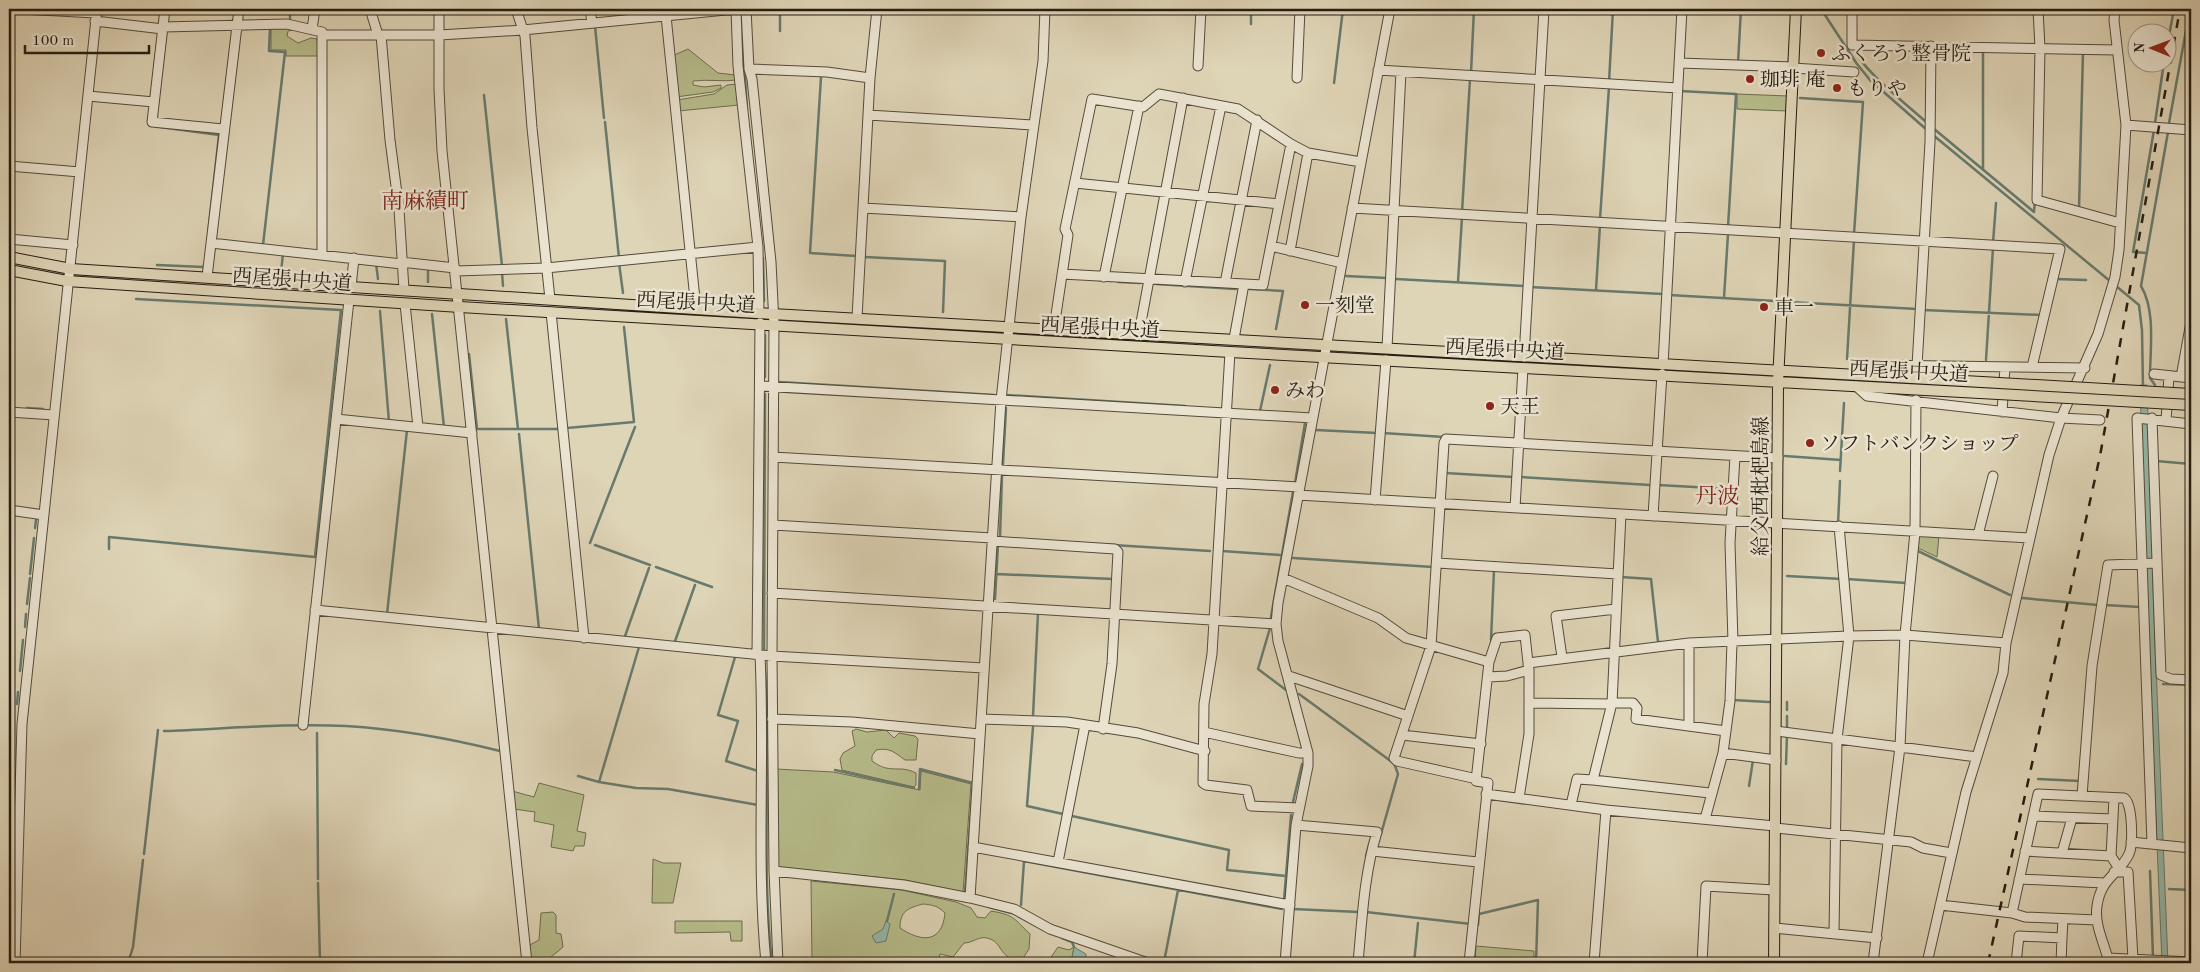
<svg xmlns="http://www.w3.org/2000/svg" width="2200" height="972" font-family="'Old Standard TT','Noto Serif JP',serif">
  <style>
    .green { fill: #b6bb8a; stroke: #6e6c4e; fill-rule: evenodd }
    .water { fill: #94b8a9; stroke: #687a6d }
    .lines { fill: none; stroke-linecap: round; stroke-linejoin: round }
    .stream { stroke: #687a6d; stroke-width: 2.5 }
    .minor-casing { stroke: #544b3b; stroke-width: 11 }
    .major-casing { stroke: #261d12; stroke-width: 12 }
    .minor { stroke: #eae3d0; stroke-width: 9 }
    .major { stroke: #ded4b6; stroke-width: 10 }
    .rail { stroke: #261d12; stroke-width: 2.5; stroke-dasharray: 9 9; stroke-linecap: butt }
    .major-bridge-casing { stroke: #261d12; stroke-width: 12; stroke-linecap: butt }
    .major-bridge { stroke: #ded4b6; stroke-width: 10 }
    .poi-dot { fill: #8f2418; stroke: #eae3d0; stroke-width: 2 }
    .labels { text-anchor: middle; stroke-width: 5; stroke-linejoin: round; paint-order: stroke }
    .poi-label { font-size: 20px; fill: #261d12; stroke: #eae3d0; text-anchor: start }
    .street-label { font-size: 20px; fill: #261d12; stroke: #eae3d0 }
    .quarter-label { font-size: 22px; fill: #7a1f14; stroke: #eae3d0 }
  </style>
  <rect width="100%" height="100%" fill="#ded4b6"/>
  <filter id="stains"><feTurbulence type="fractalNoise" baseFrequency=".004" numOctaves="4"/><feColorMatrix values="0 0 0 0 .2 0 0 0 0 .09 0 0 0 0 .02 0 0 0 .5 -.17"/></filter>
  <radialGradient id="worn" r=".72"><stop offset=".6" stop-color="#630" stop-opacity="0"/><stop offset="1" stop-color="#630" stop-opacity=".3"/></radialGradient>
  <path class="green" d="M271 26 294 28 293 30 288 31 287 36 298 43 311 38 317 39 319 56H286V50H271Z
    M688 49 718 73 735 75 737 80C722 82 708 79 693 81V85L704 87 721 85V88L713 92 676 97 672 56Z
    M738 84 739 105 678 111 677 100 714 94 727 85Z
    M1737 94 1788 96 1787 111 1737 109Z
    M1917 534 1939 536 1937 557 1916 547Z
    M856 729 867 732 886 730 894 738 899 733 915 736 918 739 916 760H905C895 753 890 747 876 750L872 756V761C891 775 898 764 916 773V785L914 787 842 770 840 759 843 753 855 746 852 731Z
    M776 769 833 772 920 790 921 771 971 784 963 892 905 880 777 867Z
    M539 783 584 795 577 831 586 833 584 846H575L573 851 551 847 554 825 534 821 535 812 514 809 512 791 534 797Z
    M653 859 663 863H681L673 903H652Z
    M811 881 902 890 956 902 971 908 977 917 985 918 991 911C1015 915 1014 919 1030 934L1029 949 1021 961C997 958 1004 942 987 938 978 936 973 943 964 943L953 957 940 954 938 963H812ZM923 904C933 905 938 906 945 913 942 944 921 942 900 928 900 911 908 908 923 904Z
    M553 912 556 915V933L561 934 563 947 545 962 530 960 528 946 539 940 541 913Z
    M675 921H742V941H731L730 932 675 933Z
    M1476 946 1534 951V963H1475Z
    M1058 947 1069 950 1074 947 1071 963H1047Z"/>
  <path class="water" d="M2140 385H2147L2154 616 2168 963H2162L2147 607Z
    M886 921 890 924 886 941 876 943 872 936 883 929Z
    M1074 947 1086 954V963H1071Z"/>
  <g class="lines">
    <path class="stream" d="M780 9V31
      M1821 9 1857 64 1870 80 1927 130
      M741 12 747 110
      M9 18V12
      M290 22V9
      M1251 24V9
      M595 26 604 118
      M2168 41 2174 9
      M1855 48C1857 66 1911 108 1926 122
      M1983 51V169
      M1738 63 1741 9
      M1471 73 1474 9
      M821 77 810 253 856 256
      M1609 82 1613 9
      M1334 83 1343 9
      M1680 91 1736 94 1728 227
      M484 95 502 266
      M1800 98 1863 102 1854 234
      M605 122 619 258
      M2155 123 2164 62
      M2169 123 2190 9
      M160 127 219 135 208 235
      M1933 128 2034 212
      M1933 135 2139 305 2142 330 2143 387
      M2079 208 2083 52
      M1462 212 1470 79
      M2034 212 2035 201
      M1600 219 1609 87 1611 88
      M1993 243 1996 203
      M263 245 285 52 269 51 270 28
      M2147 253 2133 252 2154 130
      M865 257 945 261 943 312
      M763 258 764 301
      M376 263 378 279
      M619 263 623 293
      M157 265 204 267V265
      M428 269V282
      M502 272 503 286
      M281 273 283 253
      M1346 276 1387 278
      M1396 279 1524 286
      M2056 279 2086 280
      M1098 280 1112 281
      M1118 282 1140 283
      M1458 282 1462 217
      M1156 284 1236 289
      M1530 287 1663 294
      M1250 289 1283 291 1276 329
      M1596 290 1600 225
      M1669 295 1775 301
      M1724 298 1728 234
      M1789 302 1917 309
      M1923 310 2041 315
      M380 311 389 422
      M432 314 444 427
      M506 319 518 429
      M469 354 477 429H559
      M1847 359 1854 240
      M1986 360 1993 248
      M765 377V335
      M779 382 994 395
      M2155 385 2150 378C2150 349 2156 311 2141 286L2168 132
      M1006 395 1185 406
      M9 406H10
      M27 408 43 409
      M1260 411 1270 365
      M567 428 634 422 624 327
      M1316 430 1377 433
      M1383 433 1444 437
      M519 434 539 629
      M1785 456 1841 460
      M2156 461 2191 464
      M1003 464 1006 408
      M1840 471 1844 403
      M1445 473 1513 477
      M1520 477 1650 485
      M1295 483 1305 423
      M1658 485 1731 489
      M1838 524 1840 481
      M35 528 36 520
      M1000 538 1002 476
      M590 543 635 427
      M595 545 650 565
      M1113 545 1210 551
      M109 549V537L315 557 341 310 136 299
      M1916 550 2010 595
      M1222 551 1280 555
      M1293 558 1433 567
      M656 567 712 587
      M30 574 34 538
      M996 574 1113 579
      M1787 576 1842 579
      M1621 577 1651 579 1658 642H1661
      M1847 579 1906 583
      M2022 598 2098 605
      M995 599 998 545
      M27 604 30 578
      M2105 605 2140 607
      M387 614 407 430
      M1271 617 1293 492
      M25 627 26 614
      M1270 628 1258 669 1286 690
      M624 639 649 568
      M1491 640 1494 570
      M674 644 695 585
      M764 652 765 394
      M735 657 718 715 738 721 726 761 758 771
      M20 671 23 640
      M765 672C771 769 761 867 772 963
      M2163 684 2191 685
      M1299 694 1392 762
      M1288 695 1296 725
      M1733 700 1769 702
      M17 704 18 692
      M1787 710V702
      M1033 716 1038 613
      M1033 727 1027 806 1063 814
      M1787 729V716
      M164 731C224 729 286 723 346 726 396 729 452 739 500 751
      M317 733 318 879
      M1786 764 1787 735
      M835 770 914 788
      M578 776 599 782 636 788 668 789 758 805
      M2038 779 2080 781
      M599 782 639 647
      M1749 786 1753 760
      M919 789 920 769 973 783 965 892
      M1293 802 1302 764
      M1072 816 1229 850 1227 870 1286 876
      M1381 834 1398 774 1394 763
      M144 854 158 730
      M1366 856 1369 845
      M2150 871 2153 957
      M318 883 320 963
      M2169 889 2191 890
      M1284 900 1291 815
      M1021 905 1024 861 1282 909
      M989 907 1015 914
      M1293 909 1359 912
      M1366 912 1471 924
      M887 921 894 894
      M1477 925H1478L1479 914 1538 900 1536 963
      M9 929 10 919
      M1062 938 1072 942 1074 947
      M1164 962 1178 890
      M128 963 133 947 143 860
      M1414 963 1418 923"/>
    <defs>
      <path id="minor" d="M21 9 96 13
        M165 9 152 122 223 129
        M370 9 378 35
        M439 9V89L442 151 527 963
        M516 9 525 36 532 128 550 299
        M590 9 592 23
        M736 9 738 66 758 247 759 313
        M746 9 749 69 752 79 771 262 774 324 772 656 774 871 778 963
        M1852 9V45L2117 50
        M2038 9 2040 48 2037 200 2120 223
        M666 16 696 309
        M95 21 163 29
        M163 27 287 24 322 32V255
        M312 29 315 9
        M322 35H439L523 30 736 9
        M381 35 390 140 399 209 404 290
        M1679 63 1794 67
        M1198 66 1201 9
        M1793 68 1854 72
        M749 69 827 72 870 78
        M1378 70 1678 88
        M1297 78 1300 9
        M88 96 154 102
        M868 115 1033 125
        M2126 125 2191 130
        M9 166 80 172
        M1075 183 1279 204
        M863 208 1021 217
        M1352 208 2060 249 2032 367
        M9 239 73 245
        M211 243 402 264
        M1271 246 1342 263
        M1290 251 1308 153
        M401 262 455 268
        M456 271 546 268 758 247
        M1062 274 1263 285 1291 144
        M207 277 239 9
        M1104 277 1139 106
        M1185 282 1221 106
        M1225 283 1257 120
        M351 287 354 258
        M405 304 418 427
        M551 312 584 638
        M857 318 870 78 877 9
        M1054 328 1068 235 1065 229 1092 99 1143 107 1159 94 1238 109 1291 144 1308 153 1361 162
        M1139 333 1183 98
        M1234 339 1244 284
        M1387 348 1401 72
        M1230 352 1212 654 1204 704 1203 783 1206 785 1247 790 1251 806 1298 808
        M1524 357 1544 9
        M1663 365 1682 9
        M1917 366 1930 142 1931 46
        M2154 374 2191 378
        M1856 375 1869 365H1876L2085 368
        M2181 377 2191 322
        M760 386 1312 418
        M1856 386 1867 396 2061 418 2100 420
        M9 412 54 415
        M2002 412 2005 367
        M2152 418 2161 675 2171 679 2191 680
        M336 419 472 433
        M2166 421 2169 376
        M773 457 1299 487
        M1298 495 2029 538
        M1375 500 1386 360
        M1515 508 1523 368
        M9 510 44 515
        M1653 516 1662 374
        M773 525 992 538
        M1978 535 1993 476
        M992 541 1115 549 1118 552 1112 664 1103 729
        M1437 563 1618 574
        M1283 578 1378 618 1406 638 1489 662
        M772 593 1276 624
        M315 610 772 656 984 668
        M1733 642 1730 543 1735 456
        M757 655 760 323
        M760 655C765 758 756 861 766 963
        M1562 657 1556 616 1616 609
        M1289 676 1408 716
        M1488 677 1507 676 1529 670 1528 664
        M1529 703 1612 704
        M1612 703H1633L1637 708 1636 719 1726 731
        M772 719 852 722 980 734
        M981 719 1067 722 1138 733 1205 751
        M303 725 349 300
        M1689 726V643
        M1776 731 1977 757
        M1204 732 1299 753H1308
        M1402 735 1481 744
        M1723 753 1776 760
        M1477 779 1397 761 1394 758 1431 646 1444 443 1446 439 1778 458
        M1593 780 1710 793
        M1486 794 1606 810 1775 826
        M2082 796 2092 666 2108 565 2157 563
        M1519 798 1529 734V670
        M1571 805 1577 779 1593 780 1612 703 1621 514
        M2033 816 2113 819
        M1705 819 1723 753 1730 701 1732 642
        M1296 825 1377 832C1364 874 1362 920 1358 963
        M1775 828 1911 842 1923 848 1951 853
        M2131 842 2191 848
        M2152 844 2137 418 2191 424
        M973 847 1290 905
        M1372 851 1478 862
        M2025 851 2111 856 2118 867
        M2062 853 2072 818
        M2111 856 2114 798
        M1058 862 1085 725
        M774 871 904 885 970 898 1014 909 1050 929 1148 963
        M2114 872H2128L2133 959
        M2019 879 2104 883
        M970 898 1001 400 1021 217 1043 61 1045 9
        M1940 905 2012 913
        M2097 920 2025 917 2012 913 2038 794 2124 798C2133 803 2133 845 2129 854 2119 875 2101 877 2097 906 2094 926 2105 944 2109 963
        M1774 928 1877 938
        M1834 933 1837 739 1849 636 1839 526
        M2062 938 2063 919
        M2108 958 2191 962
        M15 963 22 724 97 9
        M1285 963 1296 825 1308 766V753L1278 641 1276 624 1278 603 1390 9
        M1469 963 1488 783 1476 781 1489 662 1497 638 1525 635 1528 663 1689 643 1849 636 1905 635 2006 643
        M1594 963 1606 810
        M1702 963 1706 886 1774 890
        M1873 963 1900 747 1905 635 1915 532 1916 400
        M1927 963 1966 792 2003 673 2006 643 2049 455 2061 418 2098 334 2115 277 2119 250 2126 125 2114 20 2115 9
        M2016 963 2019 936 2062 938 2061 963"/>
      <path id="major" d="M9 257 71 269 772 314 1982 382
        M9 270 67 281 460 307 1230 352 1980 393
        M1774 963 1778 382 1796 9"/>
    </defs>
    <use href="#minor" class="minor-casing"/>
    <use href="#major" class="major-casing"/>
    <use href="#minor" class="minor"/>
    <use href="#major" class="major"/>
    <path class="rail" d="M1988 963 2100 456 2180 9"/>
    <defs>
      <path id="major-bridge" d="M1982 382 2191 394
        M1980 393 2191 405"/>
    </defs>
    <use href="#major-bridge" class="major-bridge-casing"/>
    <use href="#major-bridge" class="major-bridge"/>
  </g>
  <g class="poi-dot">
    <circle cx="1821" cy="53" r="5"/>
    <circle cx="1750" cy="79" r="5"/>
    <circle cx="1837" cy="88" r="5"/>
    <circle cx="1305" cy="305" r="5"/>
    <circle cx="1764" cy="307" r="5"/>
    <circle cx="1275" cy="390" r="5"/>
    <circle cx="1490" cy="406" r="5"/>
    <circle cx="1810" cy="443" r="5"/>
  </g>
  <g class="labels">
    <g class="poi-label">
      <text x="1831" y="60">ふくろう整骨院</text>
      <text x="1760" y="86">珈琲 庵</text>
      <text x="1847" y="95">もりや</text>
      <text x="1315" y="312">一刻堂</text>
      <text x="1774" y="314">車一</text>
      <text x="1285" y="397">みわ</text>
      <text x="1500" y="413">天王</text>
      <text x="1820" y="450">ソフトバンクショップ</text>
    </g>
    <g class="street-label">
      <text transform="translate(292 279) rotate(4)" y="7">西尾張中央道</text>
      <text transform="translate(696 302) rotate(3)" y="7">西尾張中央道</text>
      <text transform="translate(1100 327) rotate(3)" y="7">西尾張中央道</text>
      <text transform="translate(1505 349) rotate(3)" y="7">西尾張中央道</text>
      <text transform="translate(1909 371) rotate(3)" y="7">西尾張中央道</text>
      <text transform="translate(1760 486) rotate(-90)" y="7">給父西枇杷島線</text>
    </g>
    <g class="quarter-label">
      <text x="425" y="208">南麻績町</text>
      <text x="1717" y="503">丹波</text>
    </g>
  </g>
  <rect width="2200" height="972" fill="none" stroke="#ded4b6" stroke-width="30"/>
  <rect x="10" y="10" width="2180" height="952" fill="none" stroke="#261d12" stroke-width="2.5"/>
  <rect x="15" y="15" width="2170" height="942" fill="none" stroke="#261d12"/>
  <g transform="translate(2152 48) rotate(271)"><circle r="24" fill="#eae3d0" stroke="#9c9484"/>
  <path d="M0-4L9 19L0 12L-9 19Z" fill="#8f2418"/>
  <text y="-8" font-size="14" font-weight="bold" text-anchor="middle" fill="#261d12">N</text>
  </g>
  <path d="M25 45v8h124v-8" fill="none" stroke="#261d12" stroke-width="2.5"/>
  <text x="32" y="45" font-size="15" fill="#261d12" stroke="#eae3d0" stroke-width="4" paint-order="stroke">100 m</text>
  <rect width="100%" height="100%" filter="url(#stains)"/>
  <rect width="100%" height="100%" fill="url(#worn)"/>
</svg>
